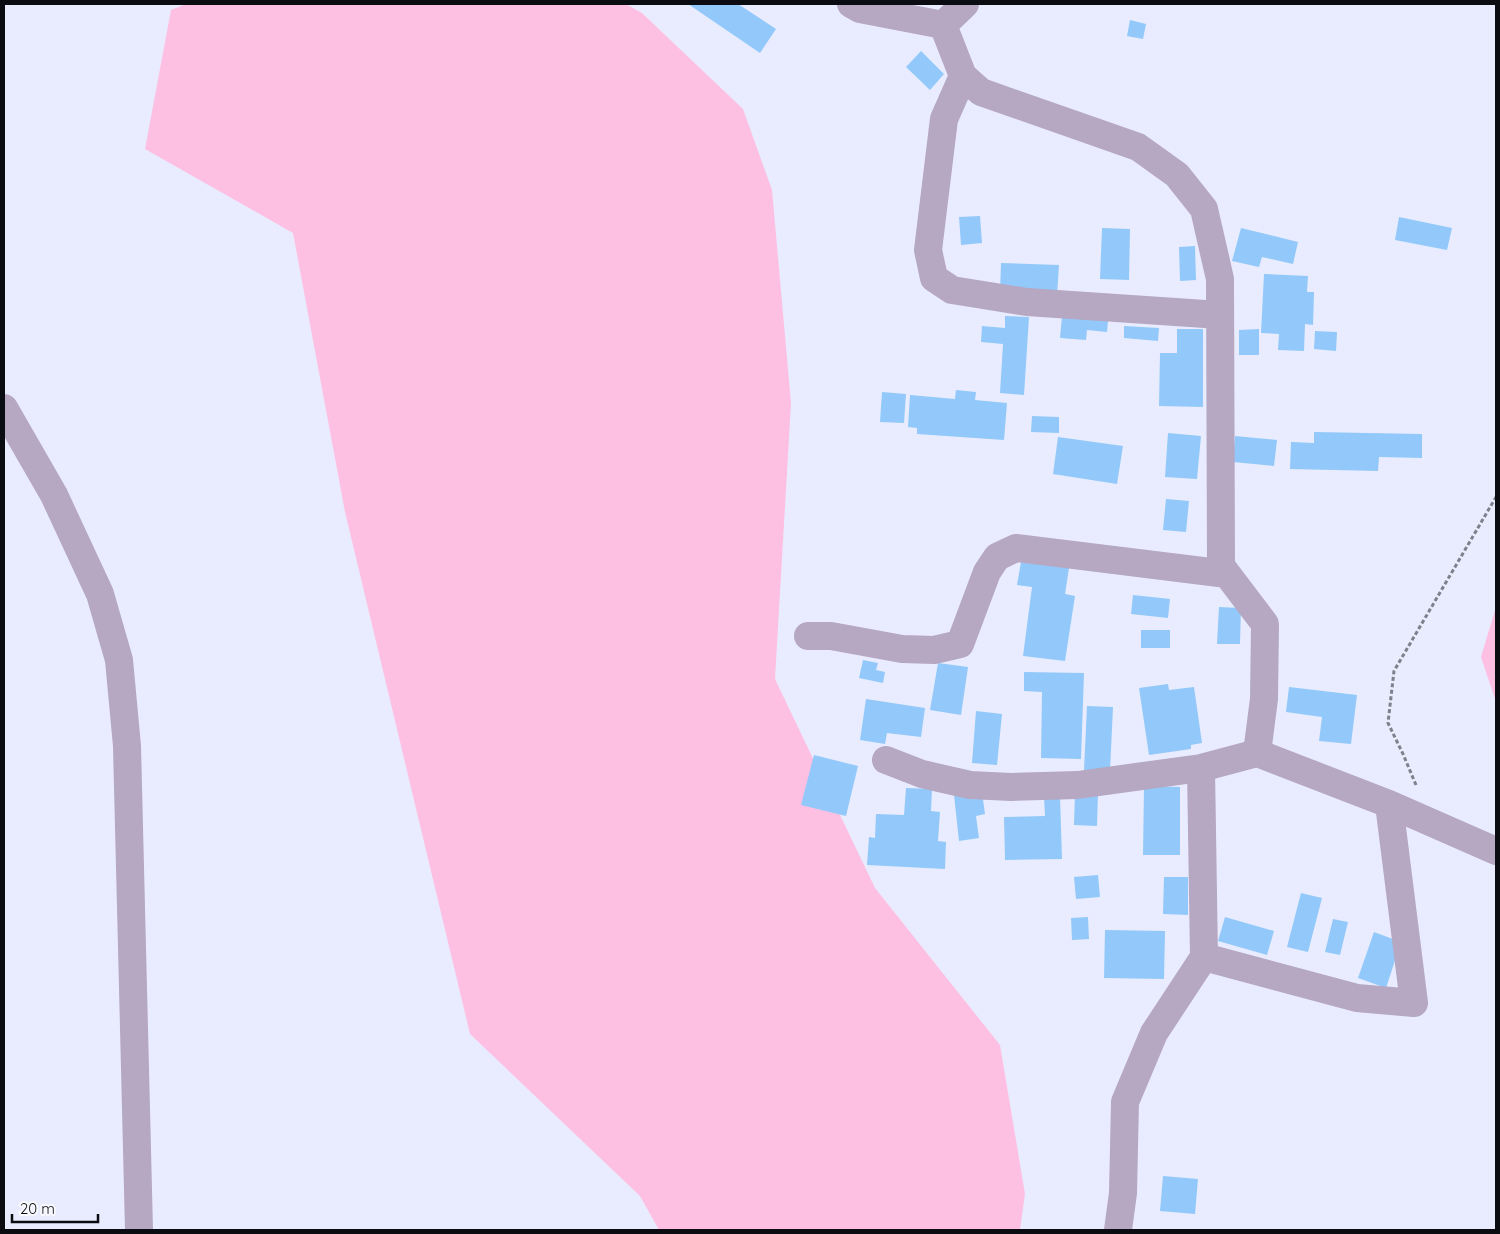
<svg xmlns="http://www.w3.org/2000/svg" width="1500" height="1234" font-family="Quicksand,sans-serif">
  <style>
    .green { fill: #fdc0e3 }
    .building { fill: #92c9fa }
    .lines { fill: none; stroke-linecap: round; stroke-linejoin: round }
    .path { stroke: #7e808c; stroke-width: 3; stroke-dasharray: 4 2.5; stroke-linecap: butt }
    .minor { stroke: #b6a7c2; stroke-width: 28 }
  </style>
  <rect width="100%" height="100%" fill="#e9ecfe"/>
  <path class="green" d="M186 4H626L642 13 743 109 772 190 791 403 775 679 875 888 1000 1045 1025 1194 1020 1230H659L640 1196 470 1034 345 512 293 233 145 149 171 10Z
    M1496 607V702L1481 657Z"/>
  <path class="building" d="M688 4H738L776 29 760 53Z
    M1130 20 1146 24 1143 39 1127 36Z
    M921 51 944 74 930 90 906 67Z
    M980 216 982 243 961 245 959 217Z
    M1399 217 1452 228 1447 250 1395 240Z
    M1102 228 1130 229 1129 280 1100 279Z
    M1241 228 1298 242 1293 264 1262 257 1259 267 1232 261Z
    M1195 246 1196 280 1180 281 1179 247Z
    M1001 263 1059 265 1057 296 1000 293Z
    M1264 274 1308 276 1307 292H1314L1313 325 1305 324 1304 351 1278 350 1279 334 1261 333Z
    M1005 316 1029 317 1024 395 1000 393 1003 344 981 342 982 326 1005 328Z
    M1062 316 1108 321 1107 332 1087 330 1086 340 1060 338Z
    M1124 326 1159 328 1158 341 1124 338Z
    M1177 329H1203V407L1159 406 1160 353H1177Z
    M1259 329V355H1239V330Z
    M1315 331 1337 332 1336 351 1314 349Z
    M956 390 976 392 975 400 1007 403 1004 440 917 434V428L908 427 910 395 955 399Z
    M882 392 906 394 904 423 880 422Z
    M1032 416 1059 417V433L1031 432Z
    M1314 432 1422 434V458L1379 457 1378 471 1290 469 1291 442 1314 443Z
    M1168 433 1201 436 1197 479 1165 477Z
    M1235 436 1277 440 1274 466 1233 462Z
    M1058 437 1123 446 1117 484 1053 474Z
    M1166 499 1189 501 1186 532 1163 530Z
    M1021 562 1069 568 1065 594 1075 596 1065 661 1023 656 1032 587 1017 585Z
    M1133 595 1170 599 1168 618 1131 614Z
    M1219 607 1241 608 1240 644H1217Z
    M1141 630H1170V648H1141Z
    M863 660 878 663 876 670 885 672 883 683 859 678Z
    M938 663 968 667 961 715 930 710Z
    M1024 672 1084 673 1081 759 1041 758 1042 692 1024 691Z
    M1168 684 1169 690 1194 687 1202 743 1191 745V749L1149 755 1139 688Z
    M1289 687 1357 695 1351 744 1319 741 1322 717 1286 712Z
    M866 699 925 708 921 737 887 733 885 744 860 740Z
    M1087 706 1113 707 1110 771 1084 770Z
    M976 711 1002 714 997 765 972 763Z
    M814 755 858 766 846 816 801 805Z
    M1144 786 1180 787V855H1143Z
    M906 788 932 789 931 811 940 812 938 841 946 842 945 869 867 865 869 837 875 838 876 814 904 815Z
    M982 792 985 814 976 816 979 838 959 841 954 795Z
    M1075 792 1098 793 1097 826 1074 825Z
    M1060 796 1062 859 1005 860 1004 817 1045 816 1044 797Z
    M1098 875 1100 897 1076 899 1074 877Z
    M1164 877H1188V915L1163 914Z
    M1301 893 1322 898 1308 952 1287 947Z
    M1088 917 1089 939 1072 940 1071 918Z
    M1225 917 1274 931 1267 955 1218 941Z
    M1333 919 1348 922 1340 955 1325 952Z
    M1105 930 1165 931 1164 979 1104 978Z
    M1374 932 1401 942 1386 988 1358 978Z
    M1163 1176 1198 1179 1195 1214 1160 1211Z"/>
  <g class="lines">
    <path class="path" d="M1416 785 1403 754 1388 723 1394 671 1496 497"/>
    <path class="minor" d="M851 4 860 9 943 25 963 76 981 92 1138 147 1177 175 1204 209 1220 279 1221 566 1265 624 1264 699 1257 753
      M943 25 965 4
      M963 76 944 119 928 250 934 278 952 290 1027 302 1220 315
      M4 408 54 495 100 594 119 660 127 746 139 1230
      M808 636H831L902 649 934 650 960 644 987 572 997 557 1016 548 1227 574
      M886 760 922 774 970 785 1011 787 1078 785 1201 768
      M1204 957 1357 998 1414 1003 1389 804
      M1118 1230 1123 1193 1125 1102 1154 1033 1204 957 1201 768 1257 753 1389 804 1496 851"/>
  </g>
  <rect width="1500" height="1234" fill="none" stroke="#0b0c11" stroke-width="10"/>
  <path d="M12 1214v8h86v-8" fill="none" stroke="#0b0c11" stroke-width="2.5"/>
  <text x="20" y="1214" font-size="15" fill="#0b0c11" stroke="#f9fafe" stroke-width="4" paint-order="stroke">20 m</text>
</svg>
